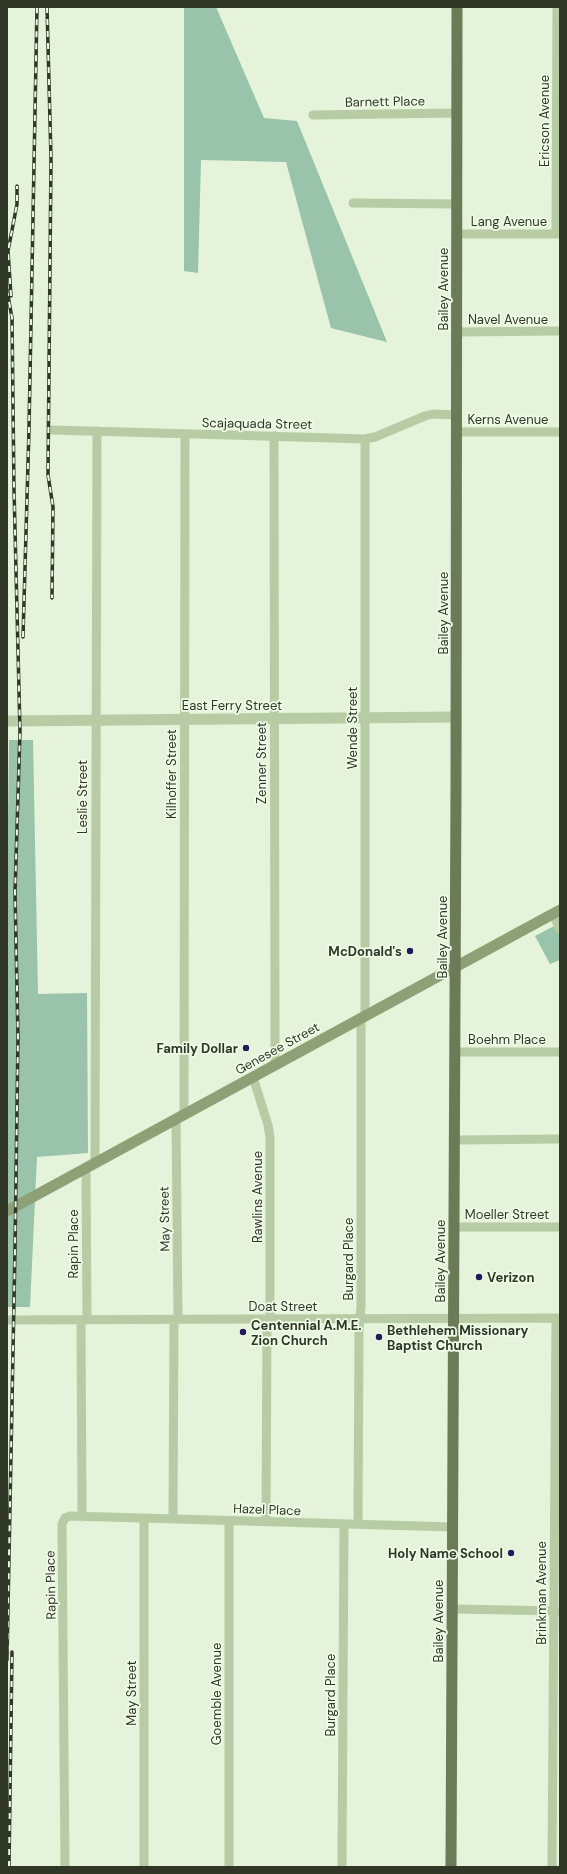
<svg xmlns="http://www.w3.org/2000/svg" width="567" height="1874" font-family="'DM Sans',sans-serif">
  <style>
    .green { fill: #99c3aa }
    .lines { fill: none; stroke-linecap: round; stroke-linejoin: round }
    .minor { stroke: #b7cca5; stroke-width: 9 }
    .tertiary { stroke: #b7cca5; stroke-width: 11 }
    .secondary { stroke: #8da076; stroke-width: 11 }
    .primary { stroke: #6b7a57; stroke-width: 11 }
    .rail-casing { stroke: #313727; stroke-width: 3.5 }
    .rail { stroke: #eefbe6; stroke-width: 2; stroke-dasharray: 6; stroke-linecap: butt }
    .poi-dot { fill: #23195b; stroke: #eefbe6; stroke-width: 1.5 }
    .labels { text-anchor: middle; stroke-width: 3.5; stroke-linejoin: round; paint-order: stroke }
    .street-label { font-size: 13px; fill: #313727; stroke: #eefbe6 }
    .poi-label { font-size: 13px; font-weight: bold; fill: #313727; stroke: #eefbe6; text-anchor: end }
  </style>
  <rect width="100%" height="100%" fill="#e4f3d9"/>
  <path class="green" d="M184 7H216L264 118 297 121 387 342 331 328 286 162 201 160 198 273 184 271Z
    M9 740H33L38 994 87 993 88 1153 37 1157 30 1307H7V897Z
    M560 923V960L550 964 535 936Z"/>
  <g class="lines">
    <path class="minor" d="M313 115 457 113
      M353 203 457 204
      M457 234H560
      M556 234 557 7
      M457 332 560 331
      M52 430 365 439 375 437 425 416 433 414 457 415
      M457 432H560
      M274 436 275 1065
      M553 913 560 930
      M365 1016V439
      M455 1052H560
      M253 1077 268 1125 270 1137V1319
      M184 1114 185 434
      M176 1119 178 1320
      M455 1140 560 1139
      M95 1163 97 431
      M86 1168 87 1320
      M454 1227H560
      M7 1320 560 1318
      M81 1320 82 1517
      M173 1519 174 1320
      M229 1521V1867
      M266 1522 267 1319
      M358 1524 359 1330 361 1306V1018
      M452 1609 558 1611
      M65 1867 62 1524 65 1518 70 1516 452 1527
      M144 1867V1518
      M342 1867 344 1524
      M552 1867 556 1318"/>
    <path class="tertiary" d="M7 721 456 717"/>
    <path class="secondary" d="M7 1211 560 910"/>
    <path class="primary" d="M451 1867 456 787 457 7"/>
    <defs>
      <path id="rail" d="M47 7 51 159 48 475 53 507 52 598
        M7 290 12 318 14 489 20 731 15 893 18 1037 15 1249 7 1660
        M11 296 8 251 17 204V186
        M23 637 29 429 37 7
        M9 1867 12 1652"/>
    </defs>
    <use href="#rail" class="rail-casing"/>
    <use href="#rail" class="rail"/>
  </g>
  <g class="poi-dot">
    <circle cx="410" cy="951" r="4"/>
    <circle cx="246" cy="1048" r="4"/>
    <circle cx="479" cy="1277" r="4"/>
    <circle cx="243" cy="1332" r="4"/>
    <circle cx="379" cy="1337" r="4"/>
    <circle cx="511" cy="1553" r="4"/>
  </g>
  <g class="labels">
    <g class="street-label">
      <text transform="translate(385 101) rotate(-1)" y="5">Barnett Place</text>
      <text transform="translate(544 121) rotate(-90)" y="5">Ericson Avenue</text>
      <text x="509" y="226">Lang Avenue</text>
      <text transform="translate(443 289) rotate(-90)" y="5">Bailey Avenue</text>
      <text x="508" y="324">Navel Avenue</text>
      <text x="508" y="424">Kerns Avenue</text>
      <text transform="translate(257 423) rotate(1)" y="5">Scajaquada Street</text>
      <text transform="translate(443 613) rotate(-90)" y="5">Bailey Avenue</text>
      <text x="232" y="710">East Ferry Street</text>
      <text transform="translate(352 728) rotate(-90)" y="5">Wende Street</text>
      <text transform="translate(261 763) rotate(-90)" y="5">Zenner Street</text>
      <text transform="translate(171 774) rotate(-90)" y="5">Kilhoffer Street</text>
      <text transform="translate(82 797) rotate(-90)" y="5">Leslie Street</text>
      <text transform="translate(442 937) rotate(-90)" y="5">Bailey Avenue</text>
      <text x="507" y="1044">Boehm Place</text>
      <text transform="translate(277 1048) rotate(-29)" y="5">Genesee Street</text>
      <text transform="translate(257 1197) rotate(-90)" y="5">Rawlins Avenue</text>
      <text x="507" y="1219">Moeller Street</text>
      <text transform="translate(164 1219) rotate(-91)" y="5">May Street</text>
      <text transform="translate(73 1244) rotate(-90)" y="5">Rapin Place</text>
      <text transform="translate(348 1259) rotate(-90)" y="5">Burgard Place</text>
      <text transform="translate(440 1261) rotate(-90)" y="5">Bailey Avenue</text>
      <text x="283" y="1311">Doat Street</text>
      <text transform="translate(267 1509) rotate(2)" y="5">Hazel Place</text>
      <text transform="translate(50 1585) rotate(-91)" y="5">Rapin Place</text>
      <text transform="translate(541 1593) rotate(-90)" y="5">Brinkman Avenue</text>
      <text transform="translate(438 1621) rotate(-90)" y="5">Bailey Avenue</text>
      <text transform="translate(131 1693) rotate(-90)" y="5">May Street</text>
      <text transform="translate(216 1694) rotate(-90)" y="5">Goemble Avenue</text>
      <text transform="translate(330 1695) rotate(-90)" y="5">Burgard Place</text>
    </g>
    <g class="poi-label">
      <text x="402" y="956">McDonald's</text>
      <text x="238" y="1053">Family Dollar</text>
      <text x="487" y="1282" text-anchor="start">Verizon</text>
      <text x="251" y="1330" text-anchor="start">Centennial A.M.E.<tspan x="251" dy="15">Zion Church</tspan></text>
      <text x="387" y="1335" text-anchor="start">Bethlehem Missionary<tspan x="387" dy="15">Baptist Church</tspan></text>
      <text x="503" y="1558">Holy Name School</text>
    </g>
  </g>
  <rect width="567" height="1874" fill="none" stroke="#313727" stroke-width="16"/>
</svg>
